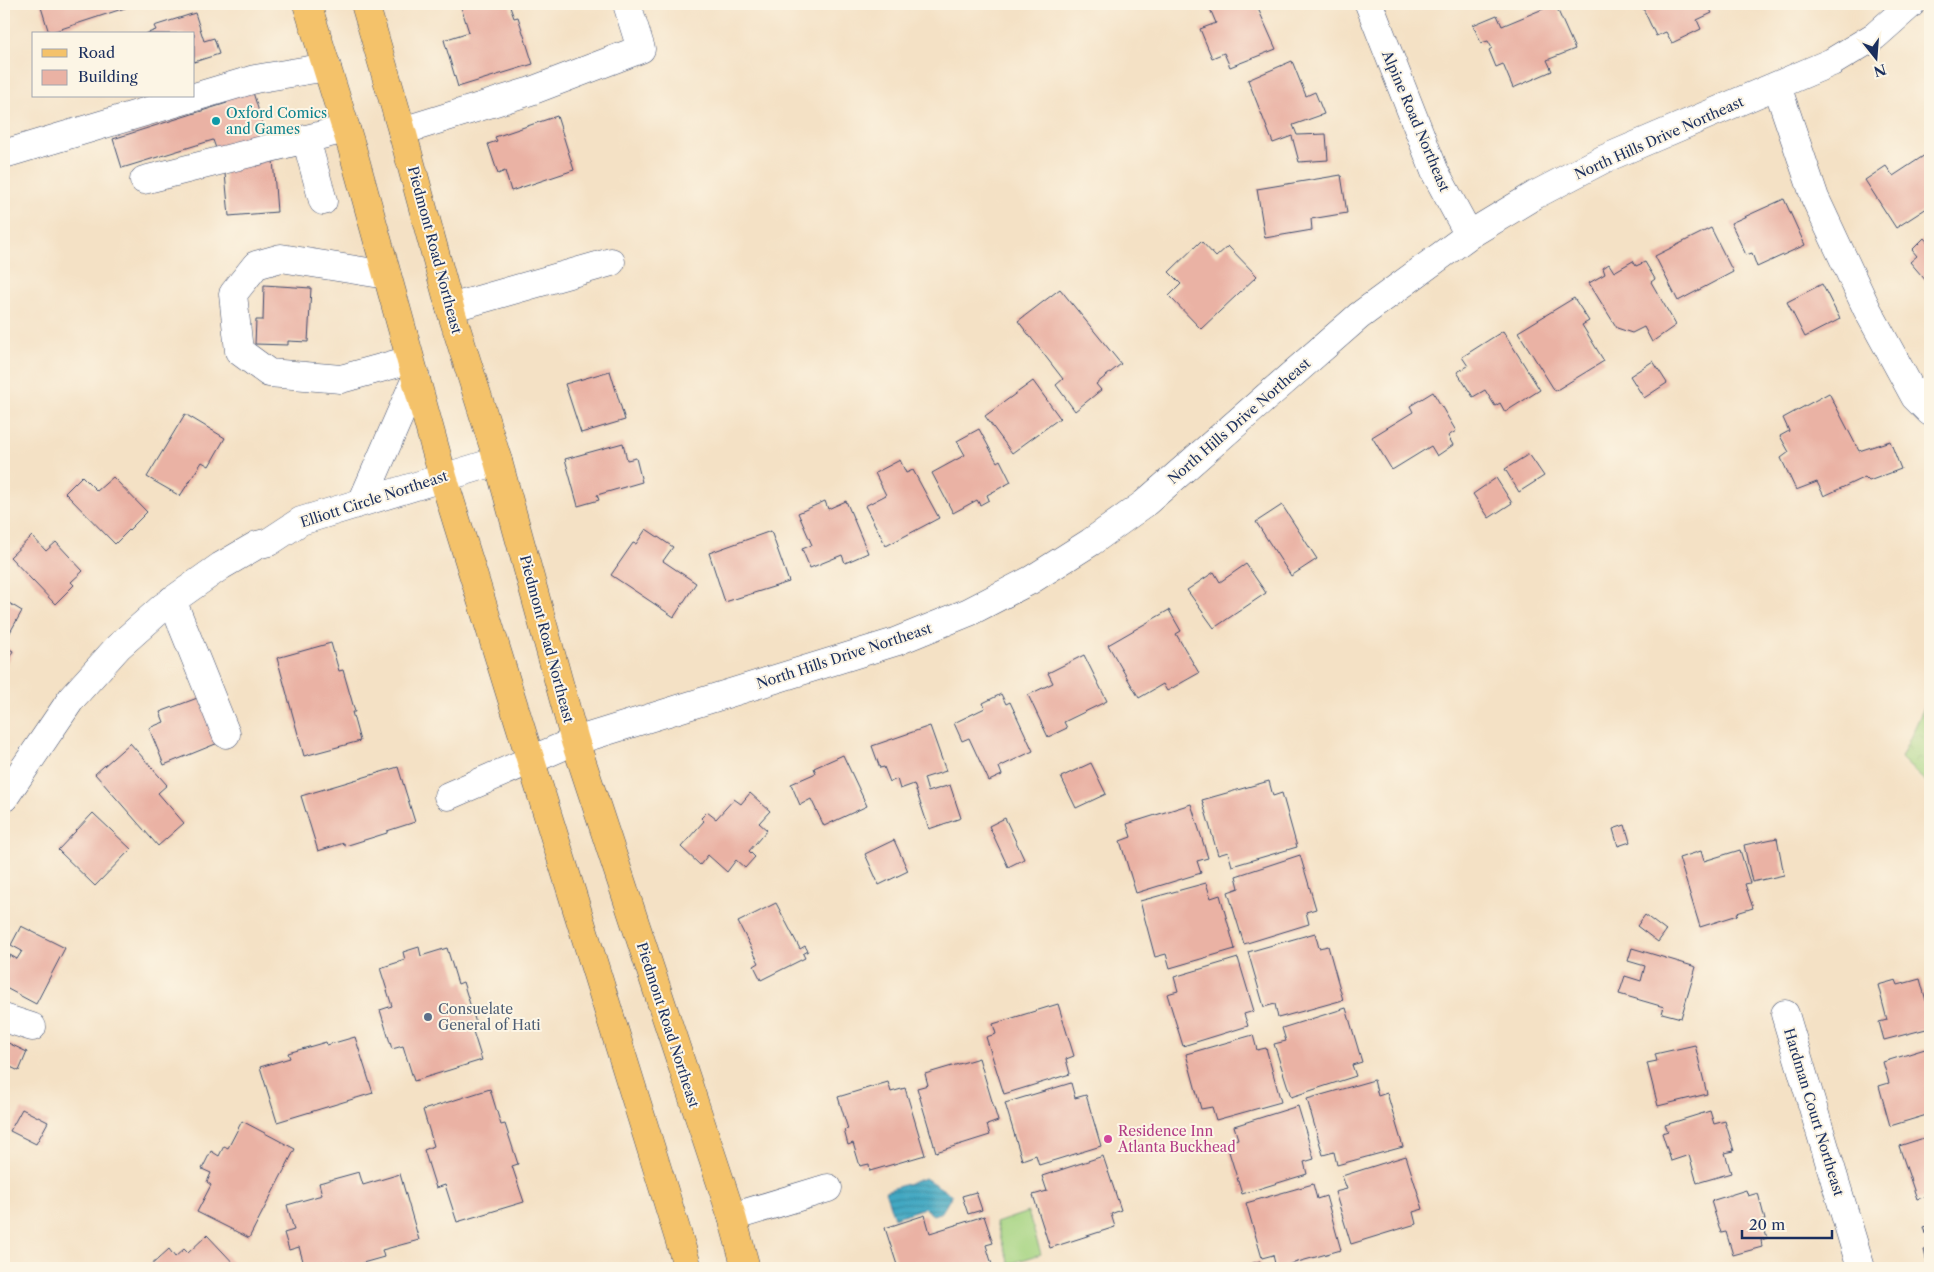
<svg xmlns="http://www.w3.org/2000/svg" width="1934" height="1272" font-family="'Libre Caslon Text',serif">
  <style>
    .park { fill: url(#park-crowns); stroke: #608270 }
    .pitch { fill: #a6d482; stroke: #608270 }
    .water { fill: url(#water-rules); stroke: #2e6c90 }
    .building { fill: #eab2a4 }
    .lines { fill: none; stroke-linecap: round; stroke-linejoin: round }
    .minor-casing { stroke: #3c4a6d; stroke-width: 29 }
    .major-casing { stroke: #3c4a6d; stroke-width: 29 }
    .minor { stroke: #fff; stroke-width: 28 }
    .major { stroke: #f4c26a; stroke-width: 28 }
    .culture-dot { fill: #0f9aa8; stroke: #fcf5e5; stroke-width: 2 }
    .service-dot { fill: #5c6f8a; stroke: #fcf5e5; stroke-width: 2 }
    .hotel-dot { fill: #d1479c; stroke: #fcf5e5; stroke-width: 2 }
    .labels { text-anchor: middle; stroke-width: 4; stroke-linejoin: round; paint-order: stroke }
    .culture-label { font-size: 14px; fill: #0d838f; stroke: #fcf5e5; text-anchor: start }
    .street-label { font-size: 14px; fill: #1b2f5e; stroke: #fcf5e5 }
    .service-label { font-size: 14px; fill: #4e5e75; stroke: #fcf5e5; text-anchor: start }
    .hotel-label { font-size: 14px; fill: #b23c85; stroke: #fcf5e5; text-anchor: start }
  </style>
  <defs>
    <pattern id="park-crowns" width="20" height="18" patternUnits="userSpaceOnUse" patternTransform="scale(1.25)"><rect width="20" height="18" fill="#a6d482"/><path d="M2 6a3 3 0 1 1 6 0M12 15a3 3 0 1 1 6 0" fill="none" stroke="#8eb673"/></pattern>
    <pattern id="water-rules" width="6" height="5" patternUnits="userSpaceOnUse" patternTransform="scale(1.25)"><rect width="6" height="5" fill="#42a8c2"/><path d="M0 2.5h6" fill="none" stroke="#3689a1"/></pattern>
  </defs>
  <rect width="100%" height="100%" fill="#fcf5e5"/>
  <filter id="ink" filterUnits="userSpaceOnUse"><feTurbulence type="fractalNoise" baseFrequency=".02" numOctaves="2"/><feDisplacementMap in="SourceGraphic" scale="10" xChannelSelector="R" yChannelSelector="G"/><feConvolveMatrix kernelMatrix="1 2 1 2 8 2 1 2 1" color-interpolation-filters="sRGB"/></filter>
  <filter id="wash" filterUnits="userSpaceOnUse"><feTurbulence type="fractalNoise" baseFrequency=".0096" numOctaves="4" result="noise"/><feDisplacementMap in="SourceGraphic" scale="20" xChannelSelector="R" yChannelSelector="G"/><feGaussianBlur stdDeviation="1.12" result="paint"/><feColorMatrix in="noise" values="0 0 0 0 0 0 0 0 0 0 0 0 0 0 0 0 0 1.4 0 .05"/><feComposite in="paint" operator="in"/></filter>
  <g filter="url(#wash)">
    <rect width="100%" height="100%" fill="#f4e1c5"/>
    <path class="park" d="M1930 694V786L1901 758Z"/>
    <path class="pitch" d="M1028 1212 1041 1254 1009 1264 996 1223Z"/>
    <path class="water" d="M925 1178 952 1195 942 1212 933 1215 924 1208 894 1218 885 1191Z"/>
    <g id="blocks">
      <path class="building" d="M40 4H137L49 33Z
        M460 4H520L510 7 514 18 518 17 533 64 458 87 444 40 469 32Z
        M1208 4H1256L1276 49 1230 67 1224 53 1212 58 1200 29 1216 23Z
        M1555 4 1575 49 1547 60 1552 71 1513 88 1503 64 1496 67 1489 50 1492 48 1488 41 1481 43 1473 25 1497 15 1502 26Z
        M1641 4H1707L1712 13 1697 20 1701 29 1672 43 1666 32 1656 36Z
        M195 13 204 41 214 38 219 54 194 62V34H145L156 30 154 26Z
        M1292 61 1306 96 1315 92 1324 114 1293 125 1297 135 1326 134 1328 160 1299 162 1292 136 1273 143 1248 80Z
        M252 89 267 138 217 151 213 140 122 168 113 139 227 103 225 98Z
        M557 116 574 170 511 191 505 171 498 174 488 144 497 141 495 137Z
        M1928 153 1930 157V206L1896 228 1865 180 1886 166 1893 176Z
        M273 159 277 212 229 216 224 163Z
        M1341 175 1347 213 1311 219 1312 230 1265 238 1257 189Z
        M1784 199 1805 245 1757 267 1752 253 1746 255 1731 223Z
        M1711 228 1733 272 1678 301 1655 256Z
        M1924 238 1929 244 1930 243V279L1927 282 1910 262 1917 256 1912 250Z
        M1201 241 1216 257 1228 246 1257 276 1201 329 1169 296 1181 284 1169 272Z
        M1633 261 1636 266 1645 262 1655 279 1651 282 1676 325 1652 342 1644 327 1632 333 1617 328 1589 283 1605 274 1603 268 1609 264 1614 272Z
        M1822 284 1840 319 1805 337 1787 302Z
        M264 285 311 288 308 342 288 341V345L255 344 256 320H263Z
        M1060 289 1121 364 1096 384 1101 390 1075 411 1056 385 1063 379 1018 321Z
        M1574 298 1589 321 1582 325 1604 361 1555 391 1518 332Z
        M1503 331 1540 390 1505 412 1500 403 1495 406 1485 390 1473 397 1457 372 1468 366 1462 357Z
        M1653 361 1667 383 1644 398 1630 376Z
        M610 371 625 420 581 433 565 384Z
        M1033 381 1060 418 1012 453 985 416Z
        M1433 392 1456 431 1448 436 1453 445 1437 456 1431 446 1392 470 1372 437 1413 412 1410 406Z
        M1829 393 1859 451 1890 441 1901 469 1869 481 1865 477 1824 496 1817 482 1796 490 1781 458 1789 452 1780 436 1789 431 1783 418Z
        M185 414 225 438 209 466 202 462 180 496 147 477Z
        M979 429 997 462 1000 460 1011 482 987 495 989 500 980 505 977 500 953 513 932 473 965 455 957 441Z
        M623 443 627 460 636 458 642 482 597 495 599 500 578 506 565 459Z
        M1529 454 1544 476 1519 492 1505 469Z
        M900 460 906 473 913 470 939 518 886 546 865 506 886 495 875 473Z
        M82 476 97 491 113 477 147 512 115 544 65 493Z
        M1496 478 1512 503 1489 518 1473 494Z
        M825 501 828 509 846 501 868 553 845 563 842 555 810 568 802 549 812 545 798 513Z
        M1282 505 1317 559 1291 576 1256 522Z
        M646 529 673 547 663 561 696 583 674 617 611 575 633 543 636 544Z
        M771 531 789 582 725 602 709 553Z
        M32 536 46 551 56 542 83 571 71 582 74 585 55 604 10 557Z
        M1246 564 1266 593 1214 628 1187 590 1214 572 1220 582Z
        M4 600 22 611 4 643Z
        M1169 610 1181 631 1176 634 1199 673 1167 691 1163 684 1139 698 1108 645Z
        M331 643 339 671 343 670 355 712H352L360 741 304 756 277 658Z
        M4 646 13 651 4 667Z
        M1084 655 1107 701 1064 722 1067 728 1048 737 1028 695 1053 683 1048 673Z
        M1001 694 1006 704 1010 702 1033 751 999 767 1002 775 989 781 969 738 962 741 954 723 985 708 983 703Z
        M200 697 218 743 164 765 149 728 164 722 160 712Z
        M930 726 946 771 924 778 928 792 950 785 961 818 929 829 914 784 900 789 897 779 890 782 884 767 880 768 872 746Z
        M130 743 167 785 158 793 184 823 158 846 95 774Z
        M843 755 867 806 824 826 811 799 800 805 791 784 816 773 814 768Z
        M1091 763 1106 794 1076 808 1061 777Z
        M398 767 415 822 387 831V833L345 846 344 843 318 851 301 796Z
        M1269 781 1273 796 1282 793 1297 847 1232 866 1228 852 1218 855 1202 800Z
        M750 793 770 811 759 823 767 830 749 851 755 857 745 868 736 860 727 872 708 855 700 865 681 847 704 821 701 818 707 812 716 819 734 799 741 804Z
        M1191 804 1208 858 1197 861 1201 873 1136 893 1120 841 1131 837 1127 824Z
        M93 813 131 849 95 886 58 850Z
        M1005 818 1024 859 1008 867 989 826Z
        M1625 825 1630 842 1618 846 1613 829Z
        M1777 838 1784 875 1752 882 1744 845Z
        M894 840 908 871 879 885 865 854Z
        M1740 850 1750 883 1745 884 1753 908 1737 913 1738 915 1700 927 1679 858 1701 851 1704 861Z
        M1300 855 1316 909 1306 912 1309 924 1244 944 1228 892 1239 888 1236 876Z
        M1206 883 1211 898 1220 895 1235 949 1170 968 1166 954 1155 957 1140 901Z
        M776 903 800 949 805 946 808 951 803 954 805 958 761 980 754 966 759 963 738 922Z
        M1645 915 1666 931 1658 942 1637 926Z
        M21 926 65 948 36 1004 4 987V977L6 972 4 971V966L10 955 17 959 22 951 11 945Z
        M1315 933 1319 948 1328 946 1343 1000 1278 1018 1275 1004 1264 1007 1248 952Z
        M419 947 421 956 447 948 458 984 463 982 476 1023 471 1025 482 1060 414 1081 403 1046 392 1049 380 1010 392 1006 380 968 405 960 403 952Z
        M1632 948 1696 967 1681 1018 1662 1013 1664 1007 1619 994 1625 976 1641 981 1645 966 1628 961Z
        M1238 958 1254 1011 1244 1014 1248 1026 1183 1046 1167 994 1178 991 1174 977Z
        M1920 979 1930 1015V1028L1884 1040 1879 1022 1887 1020 1878 985 1896 980 1898 985Z
        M1058 1004 1074 1056 1066 1059 1070 1074 1004 1094 986 1037 996 1034 993 1024Z
        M1346 1008 1362 1062 1352 1065 1356 1076 1291 1097 1274 1044 1286 1041 1282 1028Z
        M1253 1035 1257 1050 1266 1048 1281 1102 1216 1120 1212 1107 1201 1109 1186 1054Z
        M355 1037 373 1093 277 1122 260 1067 290 1058 288 1053 326 1042 327 1045Z
        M4 1041 27 1052 19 1071 4 1064Z
        M1695 1045 1707 1094 1658 1106 1647 1063 1657 1061 1655 1054Z
        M1925 1049 1930 1067V1114L1890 1126 1879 1086 1889 1083 1883 1062Z
        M979 1058 998 1121 987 1125 990 1135 936 1152 917 1088 928 1085 925 1074Z
        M1374 1080 1378 1096 1387 1093 1403 1147 1337 1165 1334 1152 1323 1155 1307 1099Z
        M888 1082 891 1092 905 1088 925 1155 870 1171 869 1164 860 1166 853 1143 848 1145 844 1130 848 1129 838 1097Z
        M1071 1083 1075 1098 1086 1095 1101 1146 1039 1165 1036 1155 1022 1160 1005 1103Z
        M490 1089 501 1125 505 1124 518 1164 512 1166 524 1202 457 1222 445 1185 436 1188 424 1150 434 1146 423 1110Z
        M1298 1106 1314 1159 1304 1162 1307 1174 1242 1194 1226 1142 1238 1139 1234 1126Z
        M22 1109 48 1122 36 1144 10 1131Z
        M1710 1111 1714 1124 1725 1121 1734 1151 1725 1153 1731 1173 1697 1183 1689 1155 1671 1161 1662 1133 1668 1131 1665 1125Z
        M242 1121 295 1149 249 1238 197 1212 211 1185 207 1182 211 1173 202 1169 211 1151 219 1156 224 1146 228 1148Z
        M1930 1136V1195L1917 1199 1899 1146Z
        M1103 1156 1121 1210 1111 1214 1115 1227 1050 1248 1033 1195 1047 1191 1042 1176Z
        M1406 1156 1423 1209 1413 1212 1416 1224 1351 1244 1335 1192 1347 1189 1342 1176Z
        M359 1172 363 1185 400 1174 419 1240 382 1250 384 1257 345 1268 343 1262 322 1268H305L299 1247 289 1250 284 1233 294 1230 287 1205 322 1195 319 1183Z
        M1313 1184 1317 1199 1326 1196 1341 1250 1276 1268 1273 1255 1262 1258 1246 1203Z
        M1746 1190 1748 1196 1758 1193 1765 1220 1762 1221 1767 1238 1761 1240 1762 1247 1733 1255 1726 1232 1721 1233 1711 1201Z
        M976 1192 982 1210 968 1214 962 1196Z
        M925 1215 930 1233 984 1216 993 1243 986 1245 993 1268H898L885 1228Z
        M1930 1225V1247L1924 1227Z
        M207 1235 238 1268H148L169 1249 175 1257 184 1249 188 1253Z
        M1930 1249V1267H1928L1924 1250Z
        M1260 1261 1261 1268H1236Z"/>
    </g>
  </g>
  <g filter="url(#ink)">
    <use href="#blocks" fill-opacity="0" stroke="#3c4a6d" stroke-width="1"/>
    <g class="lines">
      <defs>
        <path id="minor" d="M1369 4 1435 172 1469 235
          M1777 86 1815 198 1867 309 1915 397 1930 412
          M402 131 531 91 641 49 627 4
          M306 139 346 129
          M4 154 255 79 327 67
          M144 180 306 139 323 201
          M387 275 281 258 256 265 233 294 239 351 269 373 341 379 410 360
          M450 308 611 262
          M362 502 416 378
          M172 600 226 734
          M448 796 575 741 895 642 969 612 1031 580 1091 542 1144 504 1359 316 1469 235 1535 195 1604 159 1832 62 1875 36 1911 4
          M4 798 72 698 118 647 163 607 221 566 257 545 269 542 301 521 498 461
          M1785 1014 1861 1268
          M4 1018 32 1027
          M732 1217 828 1188"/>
        <path id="major" d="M307 4 352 148 443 477 688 1268
          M365 4 402 131 450 308 498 461 575 741 732 1217 746 1268"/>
      </defs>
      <use href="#minor" class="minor-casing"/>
      <use href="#major" class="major-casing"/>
      <use href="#minor" class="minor"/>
      <use href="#major" class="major"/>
    </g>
  </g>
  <circle class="culture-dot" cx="216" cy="121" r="5"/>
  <circle class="service-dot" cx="428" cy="1017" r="5"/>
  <circle class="hotel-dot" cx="1108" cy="1139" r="5"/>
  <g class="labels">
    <g class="culture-label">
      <text x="226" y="118">Oxford Comics<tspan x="226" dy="16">and Games</tspan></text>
    </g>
    <g class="street-label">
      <text transform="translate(1416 121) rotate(67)" y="5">Alpine Road Northeast</text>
      <text transform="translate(1659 138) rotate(-24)" y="5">North Hills Drive Northeast</text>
      <text transform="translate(435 250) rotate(75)" y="5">Piedmont Road Northeast</text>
      <text transform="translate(1239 421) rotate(-41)" y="5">North Hills Drive Northeast</text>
      <text transform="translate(374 499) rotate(-18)" y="5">Elliott Circle Northeast</text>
      <text transform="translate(547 639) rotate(75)" y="5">Piedmont Road Northeast</text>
      <text transform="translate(844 656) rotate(-18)" y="5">North Hills Drive Northeast</text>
      <text transform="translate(668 1025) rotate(72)" y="5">Piedmont Road Northeast</text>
      <text transform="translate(1814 1112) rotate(73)" y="5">Hardman Court Northeast</text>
    </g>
    <g class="service-label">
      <text x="438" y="1014">Consuelate<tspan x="438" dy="16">General of Hati</tspan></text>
    </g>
    <g class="hotel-label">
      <text x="1118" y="1136">Residence Inn<tspan x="1118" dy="16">Atlanta Buckhead</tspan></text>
    </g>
  </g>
  <rect width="1934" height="1272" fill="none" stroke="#fcf5e5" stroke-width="20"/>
  <rect x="32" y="32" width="162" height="65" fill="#fcf5e5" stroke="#a2a6af"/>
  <rect x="42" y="49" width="25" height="8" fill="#f4c26a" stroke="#a2a6af"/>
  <text x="78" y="58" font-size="15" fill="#1b2f5e">Road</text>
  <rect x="42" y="70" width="25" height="15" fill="#eab2a4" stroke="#a2a6af"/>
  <text x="78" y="82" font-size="15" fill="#1b2f5e">Building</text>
  <g transform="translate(1876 58) rotate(163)" stroke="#fcf5e5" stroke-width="4" paint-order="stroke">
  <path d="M0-4L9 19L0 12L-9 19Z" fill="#1b2f5e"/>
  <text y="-8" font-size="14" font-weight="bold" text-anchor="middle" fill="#1b2f5e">N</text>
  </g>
  <path d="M1742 1230v8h90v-8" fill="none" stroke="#1b2f5e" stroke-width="2.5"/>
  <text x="1749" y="1230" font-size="15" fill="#1b2f5e" stroke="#fcf5e5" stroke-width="4" paint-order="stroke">20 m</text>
</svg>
